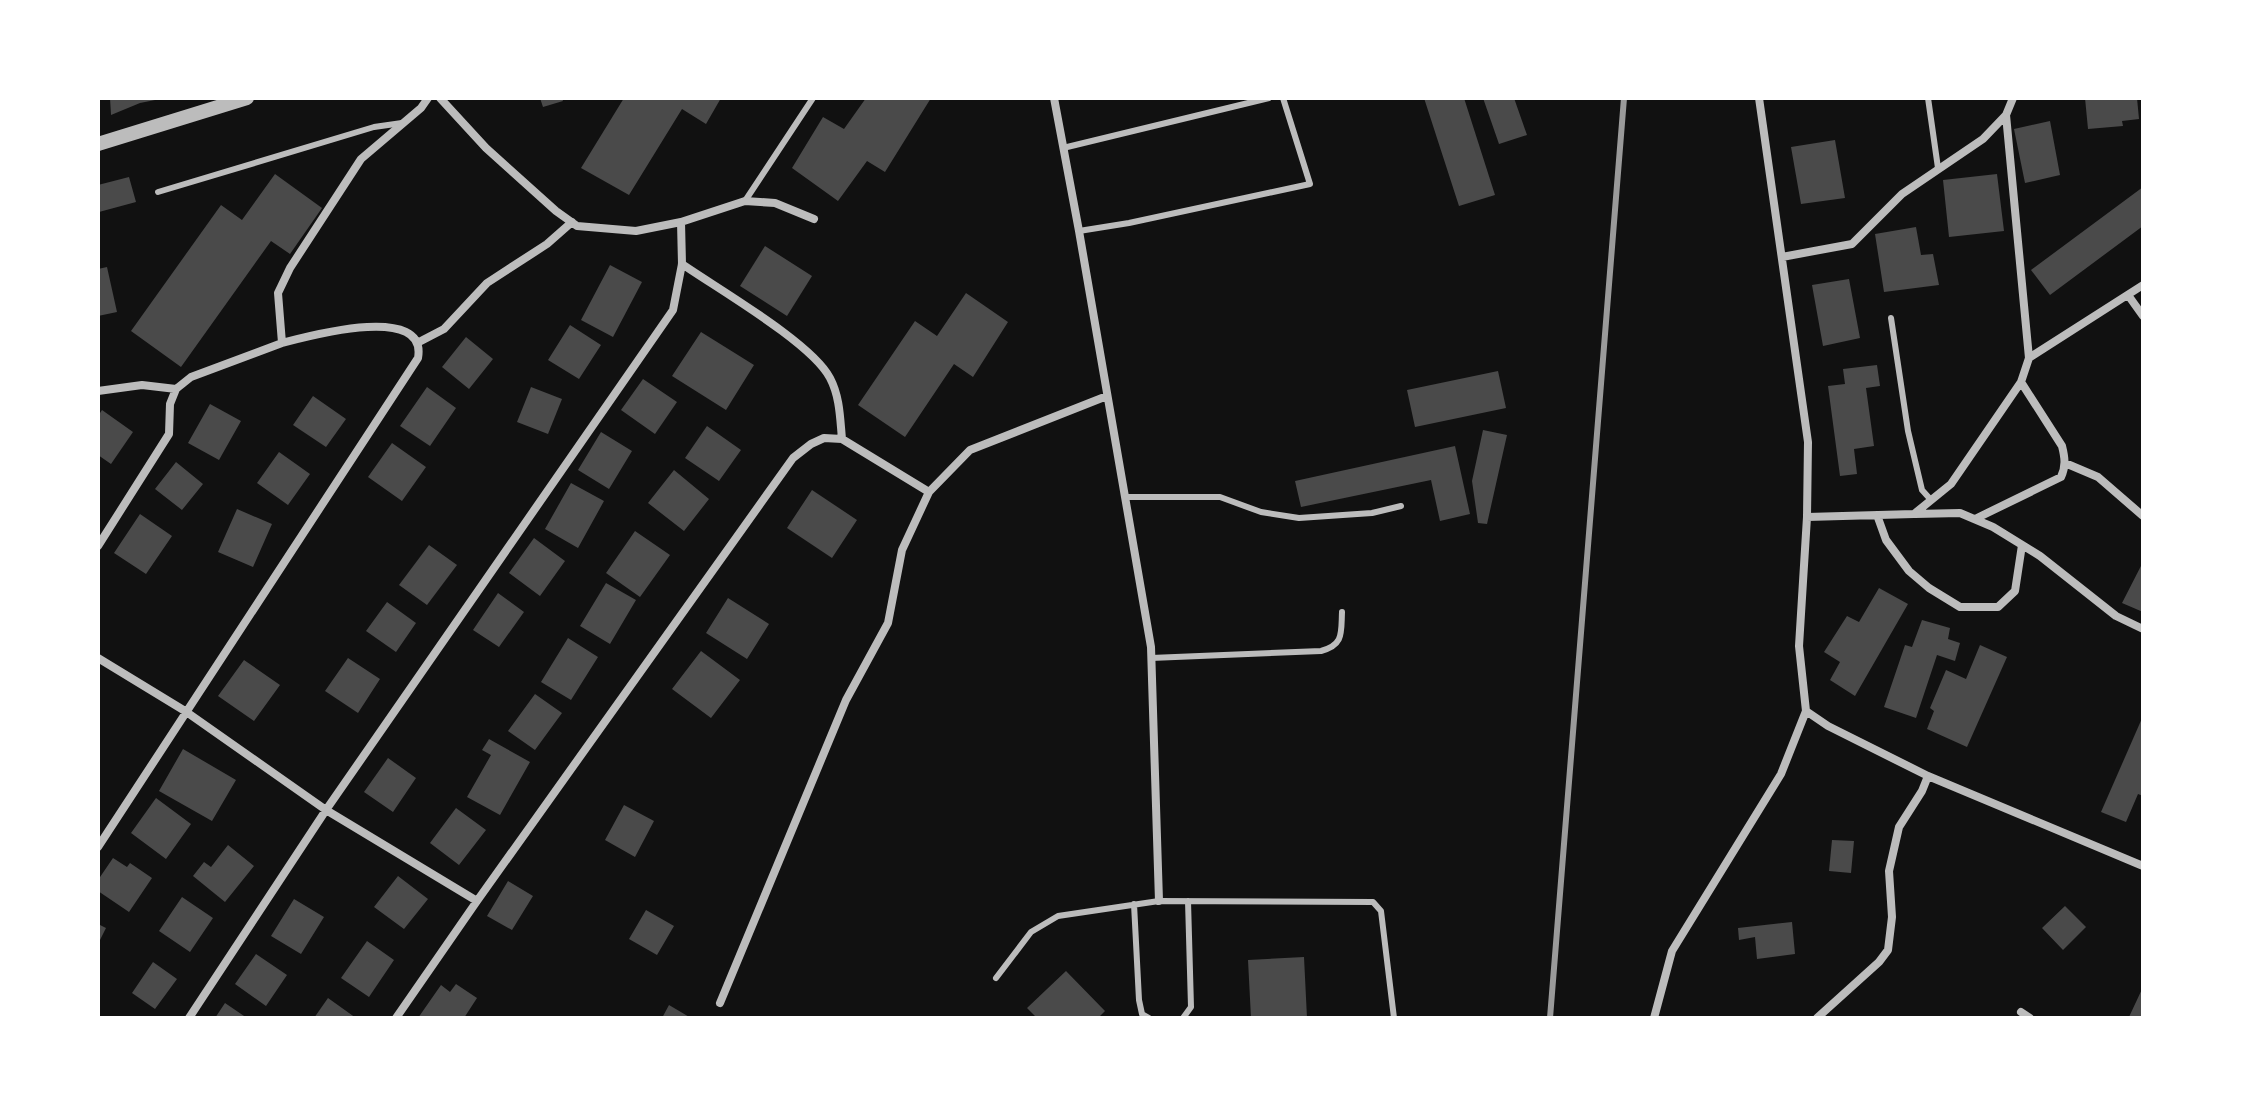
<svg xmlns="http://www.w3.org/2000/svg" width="2241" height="1116" font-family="'Source Serif 4',serif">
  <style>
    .building { fill: #4a4a4a }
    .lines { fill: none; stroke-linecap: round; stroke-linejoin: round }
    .service { stroke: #bcbcbc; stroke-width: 6 }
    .minor { stroke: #bcbcbc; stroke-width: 8 }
    .tertiary { stroke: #bcbcbc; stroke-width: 14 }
    .rail { stroke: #9a9a9a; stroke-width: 6 }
  </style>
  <rect width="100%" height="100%" fill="#111"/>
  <path class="building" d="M110 98H160V99L140 103 111 115Z
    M540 98H562L563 101 543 107Z
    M624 98H721L706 124 682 109 629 195 581 168Z
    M866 98H931L885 172 867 161 838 201 792 168 823 117 844 129Z
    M1424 98H1464L1495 195 1459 206Z
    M1483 98H1514L1527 135 1499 144Z
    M2085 98H2137L2139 119 2122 121 2123 126 2088 129Z
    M2050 121 2060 175 2025 183 2014 129Z
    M1835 140 1845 198 1801 204 1791 147Z
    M275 174 322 208 290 254 271 241 181 367 131 331 221 205 242 220Z
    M1997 174 2004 231 1949 237 1943 180Z
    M129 177 136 202 99 212 98 185Z
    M2143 187V226L2050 295 2031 270Z
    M1916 227 1921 255 1933 254 1939 285 1884 292 1875 234Z
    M765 246 812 276 787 316 740 286Z
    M610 265 642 282 613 337 581 320Z
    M107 267 117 312 98 316V269Z
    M1849 279 1860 338 1823 346 1812 285Z
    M966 293 1008 322 973 377 954 364 905 437 858 405 915 321 937 336Z
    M570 325 601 345 579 379 548 360Z
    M701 332 754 365 726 410 672 376Z
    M466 337 493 359 469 389 442 367Z
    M1877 365 1880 386 1866 388 1874 446 1854 449 1857 474 1840 476 1828 386 1845 384 1843 369Z
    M1498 371 1506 408 1415 427 1407 390Z
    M643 379 677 402 655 434 621 410Z
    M427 387 456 408 430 446 400 426Z
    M531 387 562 399 548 434 517 422Z
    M313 396 346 419 326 447 293 425Z
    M210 404 241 421 219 460 188 443Z
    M102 410 133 432 111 464 98 455V416Z
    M707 426 741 450 719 481 685 458Z
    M1483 430 1507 435 1487 524 1478 523 1472 481Z
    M601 432 632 451 609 489 578 470Z
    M392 443 426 467 402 501 368 477Z
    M1455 446 1470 514 1440 521 1431 480 1301 507 1295 481Z
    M279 452 310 474 288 505 257 483Z
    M176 462 203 484 182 510 155 489Z
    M674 470 709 499 684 531 648 503Z
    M571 483 604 501 578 548 545 529Z
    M812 490 857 520 832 558 787 528Z
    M237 509 272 524 253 567 218 552Z
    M140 514 172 536 146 574 114 553Z
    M635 531 670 555 640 597 606 573Z
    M534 538 565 561 540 596 509 573Z
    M429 545 457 565 427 605 399 585Z
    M2143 562V612L2122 603Z
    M606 583 636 600 610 644 580 626Z
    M1879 588 1908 604 1855 696 1830 680 1840 662 1824 652 1847 616 1859 622Z
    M498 593 524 612 499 647 473 630Z
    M728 598 769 624 747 659 706 633Z
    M387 602 416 623 396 652 366 631Z
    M1922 620 1950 628 1948 639 1960 643 1955 661 1937 655 1916 718 1884 707 1905 645 1912 647Z
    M568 638 598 657 571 700 541 682Z
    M1980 645 2007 657 1967 747 1927 729 1934 711 1930 708 1946 670 1966 679Z
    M701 651 740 680 711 718 672 689Z
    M348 658 380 679 358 713 325 691Z
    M244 660 280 685 254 721 218 696Z
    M535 694 562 713 535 750 508 731Z
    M2143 716V796L2138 794 2126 822 2101 812Z
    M489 739 530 762 500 815 467 797 491 755 482 750Z
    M183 749 236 780 212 821 159 791Z
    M388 758 416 778 393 812 364 792Z
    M156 798 191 824 166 859 131 833Z
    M624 805 654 821 635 857 605 840Z
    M456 808 486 830 459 865 430 843Z
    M1832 840 1854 841 1851 873 1829 871Z
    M228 845 254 866 225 902 193 876 204 862 211 867Z
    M113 858 127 867 130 863 152 878 129 912 98 891V880Z
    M398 876 428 899 404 929 374 907Z
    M508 881 533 896 512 930 487 916Z
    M182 897 213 918 190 952 159 931Z
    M294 899 324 917 301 954 271 936Z
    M2065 906 2086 927 2063 950 2042 928Z
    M646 910 674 926 657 955 629 939Z
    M1792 922 1795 954 1757 959 1755 937 1739 940 1738 928Z
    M98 924 106 928 98 944Z
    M367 941 394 960 369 997 341 978Z
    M256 954 287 975 266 1006 235 984Z
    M1304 957 1307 1018H1251L1248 960Z
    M153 962 177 979 155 1009 132 993Z
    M1066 971 1105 1011 1098 1018H1037L1027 1008Z
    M456 984 477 998 464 1018H418L441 985 450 992Z
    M2143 987V1018H2131L2129 1017Z
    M328 998 356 1018H314Z
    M225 1003 247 1018H215Z
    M669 1005 691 1018H662Z"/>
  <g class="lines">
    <path class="service" d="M1928 98 1938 168
      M1063 148 1269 98
      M158 192 374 127 402 123
      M745 201 813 98
      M1079 231 1129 223 1310 184 1283 98
      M1891 318 1908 431 1922 490 1931 500
      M1126 497H1220L1261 512 1299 518 1372 513 1401 506
      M1151 658 1321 651C1344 645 1341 633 1342 612
      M1134 904 1139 1000 1142 1014 1149 1018
      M996 978 1031 932 1058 916 1159 901 1373 902 1381 911 1394 1018
      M1183 1018 1191 1007 1188 901"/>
    <path class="minor" d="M440 98 486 148 556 211 577 226 636 231 681 222 745 201 775 203 814 219
      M1054 98 1079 231 1151 647 1159 901
      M2013 98 2006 115 2029 358
      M1782 257 1852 244 1902 194 1983 139 2006 115
      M682 264C718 289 812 343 830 378 840 397 840 418 842 439
      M2128 295 2143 316
      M419 342 444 329 487 283 547 244 572 222
      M98 391 142 385 176 389
      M2065 463 2098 477 2143 516
      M1915 514 1960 513 1993 527 2040 556 2116 616 2143 629
      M1877 515 1886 540 1909 571 1929 588 1960 607H1998L2015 591 2022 545
      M1807 517 1914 514 1951 484 2021 382 2029 358 2143 285
      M1975 519 2061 477C2066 466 2065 458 2062 446L2021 382
      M98 546 169 434 170 404 176 389 191 377 282 343 278 293 290 268 361 159 421 108 428 98
      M98 658 185 711 326 810 477 901
      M1806 711 1828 726 1928 776 2143 866
      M98 847 418 358C428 303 309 336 282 343
      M720 1003 846 700 888 623 902 550 929 492 970 450 1107 396
      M2021 1012 2030 1018
      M189 1018 326 810 673 310 682 264 681 222
      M396 1018 477 901 793 458 811 444 824 438 842 439 929 492
      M1654 1018 1672 951 1781 774 1806 711 1799 646 1807 517 1808 442 1759 98
      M1817 1018 1879 962 1888 950 1892 917 1889 871 1899 827 1922 791 1928 776"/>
    <path class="tertiary" d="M98 144 247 98"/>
    <path class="rail" d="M1550 1018 1624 98"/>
  </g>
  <rect width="2241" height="1116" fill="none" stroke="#ffffff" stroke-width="200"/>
</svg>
